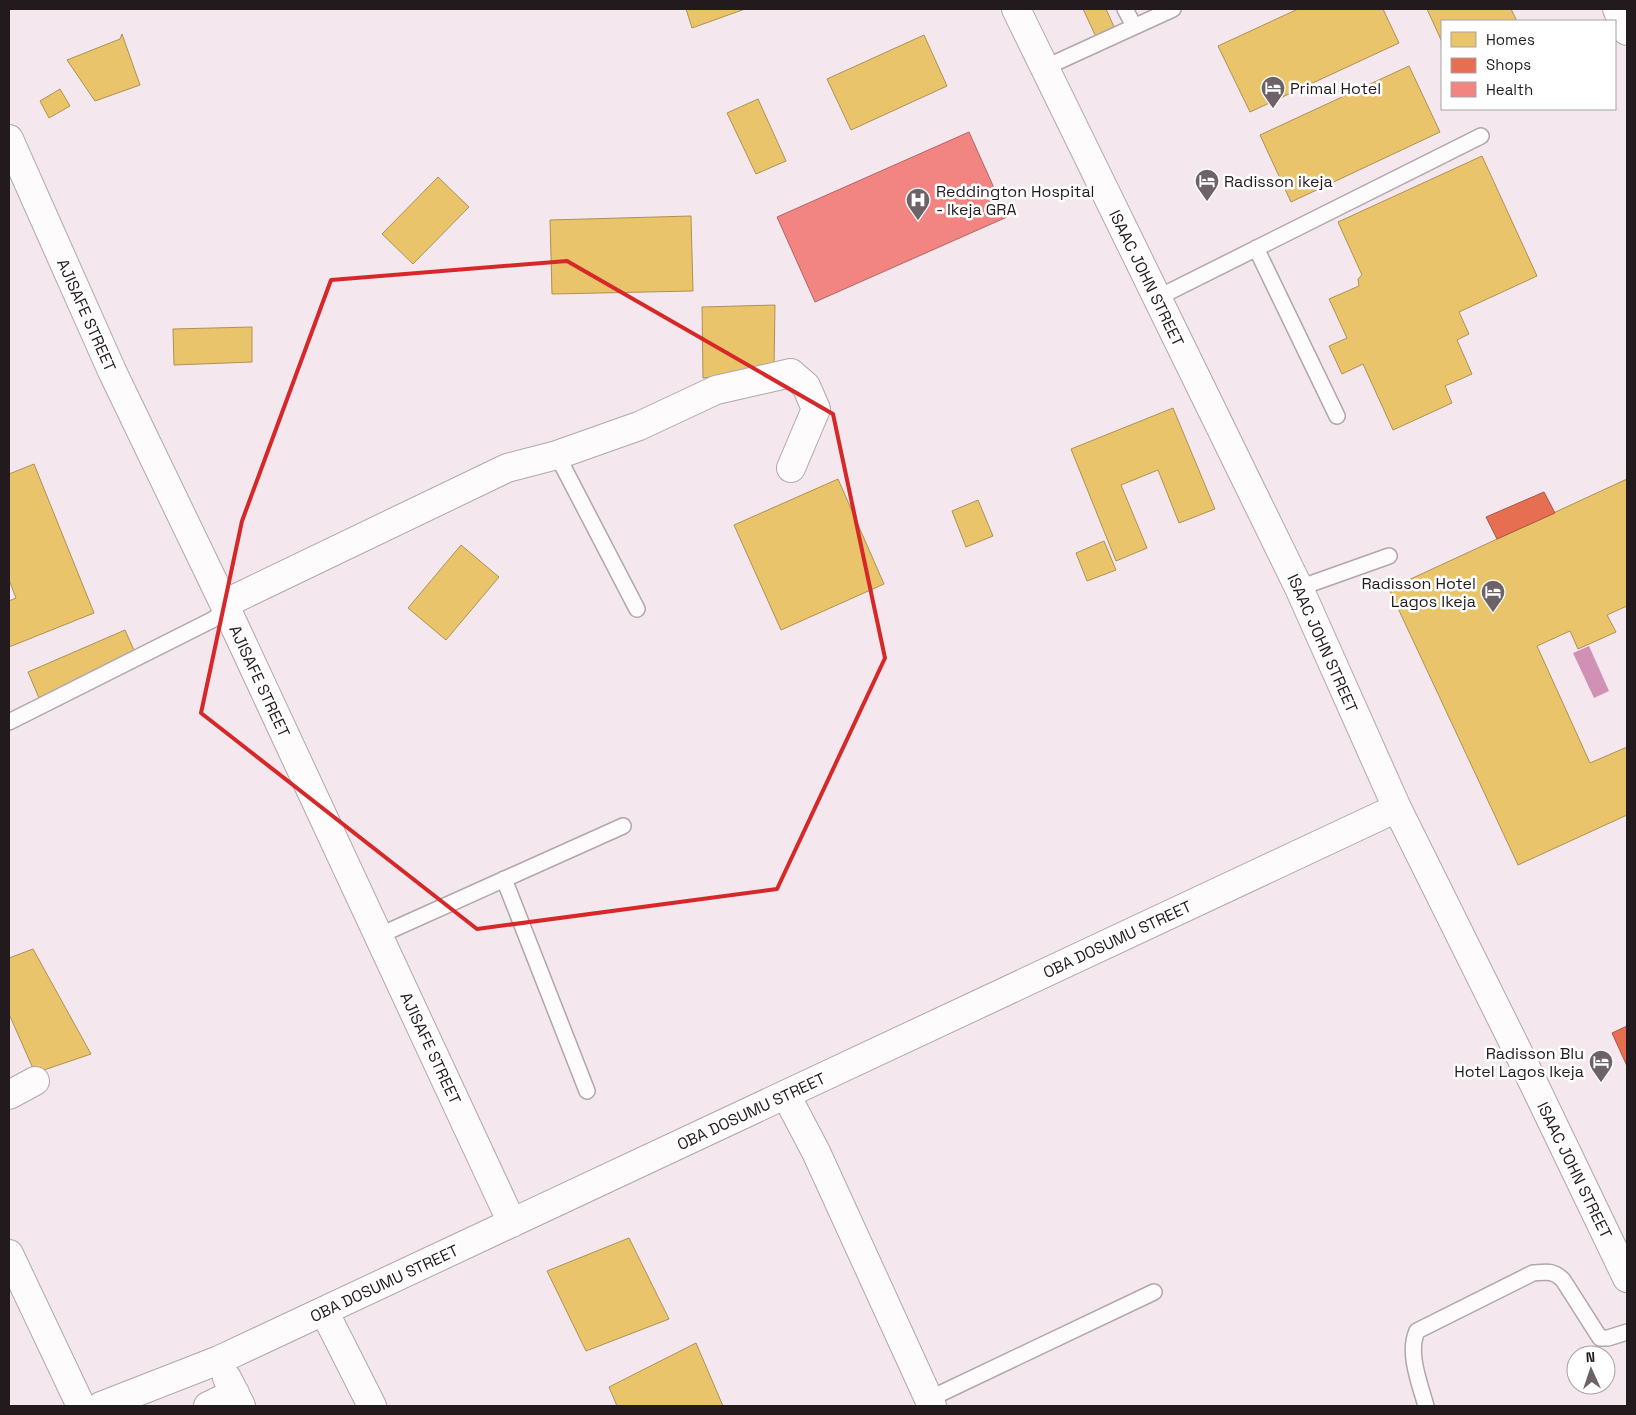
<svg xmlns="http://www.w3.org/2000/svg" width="1636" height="1415" font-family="'Space Grotesk',sans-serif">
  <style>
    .water { fill: #d191b5 }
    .homes { fill: #e9c46a; stroke: #ae9153 }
    .shops { fill: #e76f51; stroke: #ac5642 }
    .health { fill: #f28482; stroke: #b46464 }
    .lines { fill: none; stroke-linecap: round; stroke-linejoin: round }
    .lane-casing { stroke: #b1a6ac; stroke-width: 18 }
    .street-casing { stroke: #b1a6ac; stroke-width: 30 }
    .primary-casing { stroke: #b1a6ac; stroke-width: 30 }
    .lane { stroke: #fefbfc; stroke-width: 15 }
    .street { stroke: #fefbfc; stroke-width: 28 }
    .primary { stroke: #fefbfc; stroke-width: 28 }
    .marked { fill: none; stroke: #d62828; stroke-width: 4; stroke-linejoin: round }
    .labels { text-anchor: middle; stroke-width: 5; stroke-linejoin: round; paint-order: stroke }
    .poi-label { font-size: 16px; fill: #231a1e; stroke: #fff; text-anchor: start }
    .street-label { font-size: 16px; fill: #231a1e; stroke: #fff }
  </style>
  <rect width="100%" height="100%" fill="#f5e7ee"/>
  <path class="water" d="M1589 646 1609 691 1594 698 1573 653Z"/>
  <path class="homes" d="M686 9H745L692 28Z
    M1083 9H1106L1115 29 1096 37Z
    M1298 9H1383L1399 43 1250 112 1218 46Z
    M1427 9H1511L1517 21H1442V42Z
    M122 34 140 85 95 101 67 60 120 39Z
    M924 35 947 86 851 130 827 79Z
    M1409 66 1440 132 1291 202 1260 135Z
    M60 89 70 106 49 118 40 101Z
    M758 99 786 161 756 174 727 113Z
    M1482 156 1537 276 1459 312 1469 334 1457 340 1472 374 1445 386 1452 403 1393 430 1363 364 1342 374 1329 346 1347 338 1329 299 1359 286 1358 279 1362 275 1338 222Z
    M438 177 469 207 413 264 382 234Z
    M691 216 693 291 552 294 550 220Z
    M775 305 774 369 703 378 702 307Z
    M252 327V362L174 365 173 329Z
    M1173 408 1215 509 1179 523 1158 470 1121 485 1147 548 1116 561 1071 449Z
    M34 464 94 613 9 647V601L16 598 9 580V474Z
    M838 479 884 584 781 630 734 525Z
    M1627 479V606L1607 615 1616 632 1578 649 1570 631 1537 646 1590 763 1627 747V815L1518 865 1389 589Z
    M978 500 993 536 966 547 952 511Z
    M1104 541 1116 570 1087 581 1076 553Z
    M461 545 499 577 446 640 408 608Z
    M125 630 137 657 39 698 28 672Z
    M33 949 91 1054 35 1073 9 1014V958Z
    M629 1238 669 1319 586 1351 547 1271Z
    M696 1343 723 1406H617L609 1387Z"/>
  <path class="shops" d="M1544 492 1555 513 1497 539 1486 517Z
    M1627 1026V1066L1612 1033Z"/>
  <path class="health" d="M969 132 1007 217 815 302 777 217Z"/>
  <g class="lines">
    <defs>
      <path id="lane" d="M1125 9 1134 26
        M1044 68 1173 9
        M1256 248 1337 416
        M1157 298 1481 136
        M557 455 637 609
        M1299 588 1389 556
        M9 722 212 620 227 610
        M504 879 587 1091
        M378 936 623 826
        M929 1399 1154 1292
        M1426 1406C1420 1384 1407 1353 1417 1331L1533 1273C1547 1272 1553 1270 1563 1280L1600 1338H1608L1627 1332"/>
      <path id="street" d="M1016 9 1299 588 1397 808 1530 1076 1627 1278
        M9 139 112 371 227 610 512 1223
        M224 604 507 468 557 455 639 426 716 390 791 373 806 386 816 409 791 468
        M9 1095 35 1081
        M786 1095 816 1152 932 1406
        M9 1254 81 1406
        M324 1311 372 1406
        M227 1378 241 1406
        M101 1406 219 1360 1397 808
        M208 1406 235 1393"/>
      <path id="primary" d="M1617 9 1627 31"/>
    </defs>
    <use href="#lane" class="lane-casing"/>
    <use href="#street" class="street-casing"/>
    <use href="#primary" class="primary-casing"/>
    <use href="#lane" class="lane"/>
    <use href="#street" class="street"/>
    <use href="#primary" class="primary"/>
  </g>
  <path class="marked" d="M567 261 833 414 885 658 777 889 477 929 201 713 242 521 331 280Z"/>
  <defs>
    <symbol id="hotel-pin" viewBox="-11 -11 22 30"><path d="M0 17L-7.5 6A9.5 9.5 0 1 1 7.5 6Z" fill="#6c6267" stroke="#fff"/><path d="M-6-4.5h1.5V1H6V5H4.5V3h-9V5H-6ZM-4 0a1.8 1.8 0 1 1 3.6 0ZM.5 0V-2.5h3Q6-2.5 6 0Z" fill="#fff"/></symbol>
    <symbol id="hospital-pin" viewBox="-11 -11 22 30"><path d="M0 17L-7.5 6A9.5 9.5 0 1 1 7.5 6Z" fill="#6c6267" stroke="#fff"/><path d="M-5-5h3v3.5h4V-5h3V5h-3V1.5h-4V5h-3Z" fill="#fff"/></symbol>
  </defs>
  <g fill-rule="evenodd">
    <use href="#hotel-pin" x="1259" y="74" width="28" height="38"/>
    <use href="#hotel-pin" x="1193" y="167" width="28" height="38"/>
    <use href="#hospital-pin" x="904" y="186" width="28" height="38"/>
    <use href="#hotel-pin" x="1479" y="578" width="28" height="38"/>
    <use href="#hotel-pin" x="1587" y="1048" width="28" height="38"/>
  </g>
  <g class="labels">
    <g class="poi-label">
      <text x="1290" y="94">Primal Hotel</text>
      <text x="1224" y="187">Radisson ikeja</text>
      <text x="936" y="197">Reddington Hospital<tspan x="936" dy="18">- Ikeja GRA</tspan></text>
      <text x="1476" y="589" text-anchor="end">Radisson Hotel<tspan x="1476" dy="18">Lagos Ikeja</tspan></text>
      <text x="1584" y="1059" text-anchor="end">Radisson Blu<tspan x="1584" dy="18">Hotel Lagos Ikeja</tspan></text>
    </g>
    <g class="street-label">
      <text transform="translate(1147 278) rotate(64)" y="6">ISAAC JOHN STREET</text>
      <text transform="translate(87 315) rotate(66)" y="6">AJISAFE STREET</text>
      <text transform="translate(1323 643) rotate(66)" y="6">ISAAC JOHN STREET</text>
      <text transform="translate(260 681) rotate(65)" y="6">AJISAFE STREET</text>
      <text transform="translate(1117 939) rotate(-25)" y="6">OBA DOSUMU STREET</text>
      <text transform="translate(431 1048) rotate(65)" y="6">AJISAFE STREET</text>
      <text transform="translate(751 1111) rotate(-25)" y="6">OBA DOSUMU STREET</text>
      <text transform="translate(1575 1170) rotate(64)" y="6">ISAAC JOHN STREET</text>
      <text transform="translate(384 1283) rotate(-25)" y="6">OBA DOSUMU STREET</text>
    </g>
  </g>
  <rect width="1636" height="1415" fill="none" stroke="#231a1e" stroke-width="20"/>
  <rect x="1441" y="20" width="175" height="90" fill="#ffffff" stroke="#a7a3a5"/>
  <rect x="1451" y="32" width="25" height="15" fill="#e9c46a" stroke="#a7a3a5"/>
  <text x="1486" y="45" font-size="15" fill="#231a1e">Homes</text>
  <rect x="1451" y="58" width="25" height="15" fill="#e76f51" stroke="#a7a3a5"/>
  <text x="1486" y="70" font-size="15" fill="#231a1e">Shops</text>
  <rect x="1451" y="82" width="25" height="15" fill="#f28482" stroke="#a7a3a5"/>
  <text x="1486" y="95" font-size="15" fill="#231a1e">Health</text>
  <g transform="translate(1591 1370) rotate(357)"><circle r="24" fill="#ffffff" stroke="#a7a3a5"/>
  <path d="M0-4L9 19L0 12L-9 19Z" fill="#6c6267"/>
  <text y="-8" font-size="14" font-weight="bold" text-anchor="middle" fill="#231a1e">N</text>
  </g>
</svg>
